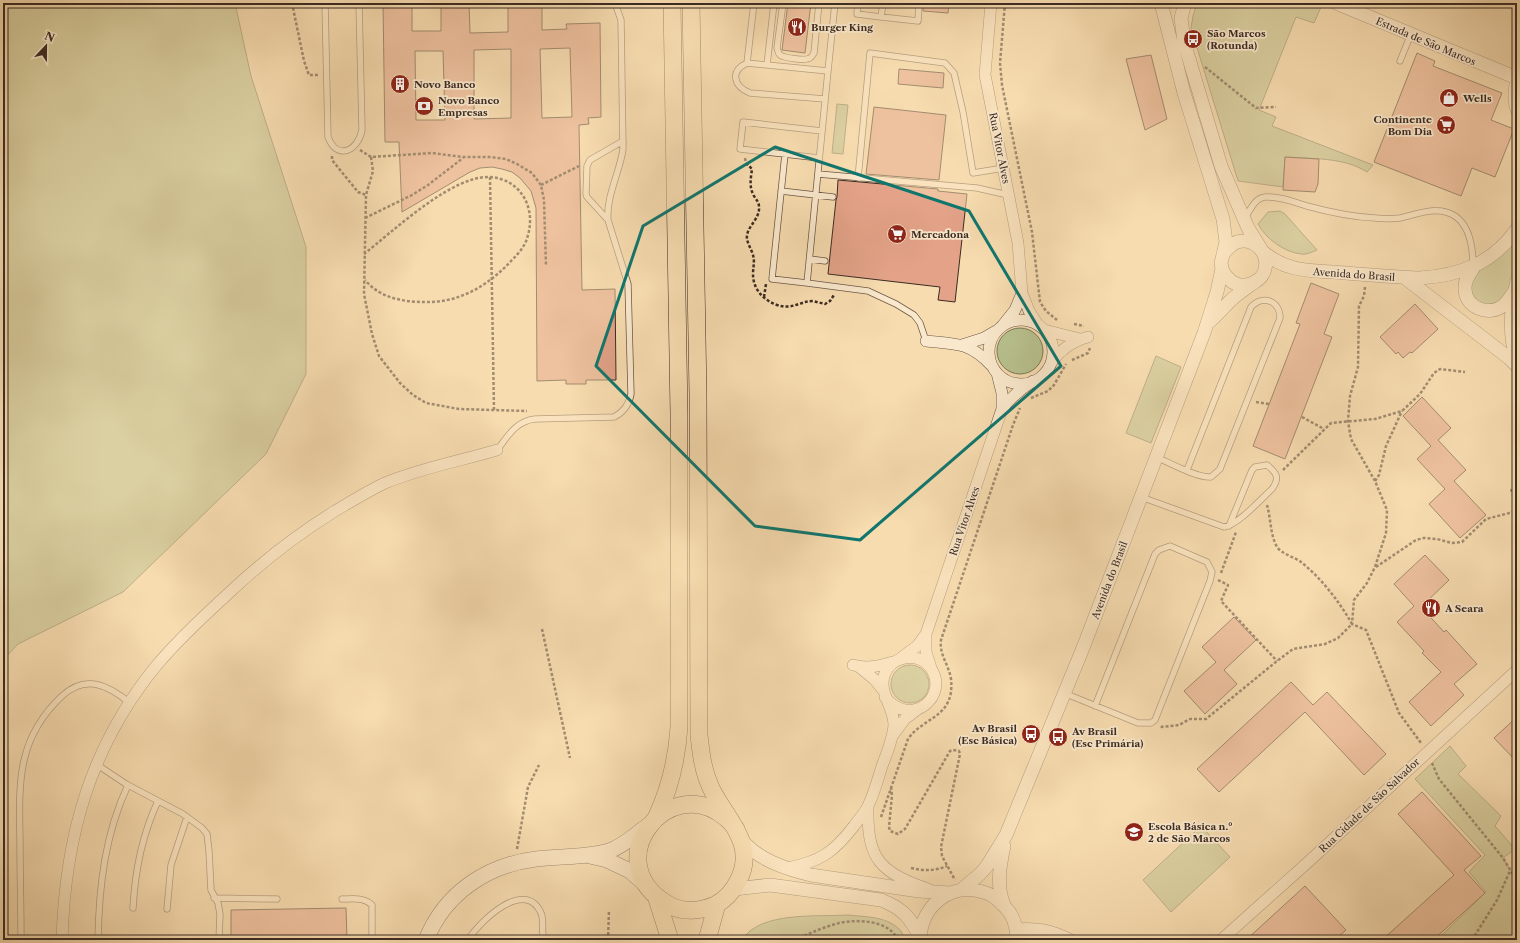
<svg xmlns="http://www.w3.org/2000/svg" width="1520" height="943" font-family="'Libre Caslon Text',serif">
  <style>
    .green { fill: #b8c28f; stroke: #7a7659 }
    .building { fill: #e4a389; stroke: #3b2b23; fill-rule: evenodd }
    .lines { fill: none; stroke-linecap: round; stroke-linejoin: round }
    .service-casing { stroke: #6a5746; stroke-width: 7 }
    .minor-casing { stroke: #6a5746; stroke-width: 12 }
    .tertiary-casing { stroke: #6a5746; stroke-width: 14 }
    .secondary-casing { stroke: #3b2b23; stroke-width: 16 }
    .primary-casing { stroke: #3b2b23; stroke-width: 18 }
    .path { stroke: #3b2b23; stroke-width: 2.5; stroke-dasharray: 3 2; stroke-linecap: butt }
    .service { stroke: #fae8cc; stroke-width: 5.5 }
    .minor { stroke: #fae8cc; stroke-width: 11 }
    .tertiary { stroke: #fae8cc; stroke-width: 13 }
    .secondary { stroke: #fae8cc; stroke-width: 15 }
    .primary { stroke: #f7dcb0; stroke-width: 17 }
    .marked { fill: none; stroke: #0f766e; stroke-width: 3; stroke-linejoin: round }
    .labels { text-anchor: middle; stroke-width: 3.5; stroke-linejoin: round; paint-order: stroke }
    .poi-label { font-size: 10px; font-weight: bold; fill: #3b2b23; stroke: #fae8cc; text-anchor: start }
    .street-label { font-size: 10px; fill: #3b2b23; stroke: #fae8cc }
  </style>
  <rect width="100%" height="100%" fill="#f7dcb0"/>
  <filter id="stains"><feTurbulence type="fractalNoise" baseFrequency=".005" numOctaves="4"/><feColorMatrix values="0 0 0 0 .2 0 0 0 0 .09 0 0 0 0 .02 0 0 0 .5 -.17"/></filter>
  <radialGradient id="worn" r=".72"><stop offset=".6" stop-color="#630" stop-opacity="0"/><stop offset="1" stop-color="#630" stop-opacity=".3"/></radialGradient>
  <path class="green" d="M3 3H235L251 76 306 247V374L266 454 123 592 18 644 3 660Z
    M1197 3H1312L1321 7 1314 23 1296 17 1259 110 1276 117 1272 126 1373 165 1367 172C1344 157 1312 159 1285 157L1283 187 1238 181 1191 28 1193 16Z
    M837 104 848 105 843 154 832 153Z
    M1268 212 1280 211 1285 214 1317 250C1312 252 1306 255 1301 254 1284 252 1266 239 1258 224Z
    M1517 232V271L1512 287 1493 308 1472 300 1471 281 1478 271Z
    M997 351a23 23 0 1 1 46 0a23 23 0 1 1-46 0Z
    M1156 356 1181 367 1151 443 1126 433Z
    M891 684a19 19 0 1 1 38 0a19 19 0 1 1-38 0Z
    M1450 746 1466 766 1458 774 1501 816 1495 826 1515 849 1503 858 1511 871 1517 879V936L1513 940H1437L1486 892 1469 872 1485 855 1415 779Z
    M1201 826 1230 857 1171 912 1143 880Z
    M848 915C864 917 886 916 899 929 902 931 903 936 905 940H742C760 911 817 917 848 915Z"/>
  <path class="building" d="M383 3H412V31H441V3H469L470 33 508 32V3H542V30L567 29 566 24 600 23 601 117 588 118 589 124 579 125 582 290 615 289 616 380H586V384H566V380L537 381 536 208 531 191 520 178 512 172 502 169 492 167 480 168 470 172 402 212 399 142H385ZM570 48 572 117 542 118 540 49ZM511 49V118L474 119V50ZM415 51H443L445 120H416Z
    M788 3H811L805 53 782 50Z
    M923 3H949L948 13 923 11Z
    M1417 53 1435 61 1433 66 1502 93 1491 120 1514 129 1495 177 1472 168 1461 196 1374 162Z
    M1151 55 1167 119 1145 130 1126 59Z
    M899 69 944 73 943 88 898 84Z
    M874 107 946 115 939 180 866 174Z
    M1285 157 1319 159 1318 184 1315 192 1283 190Z
    M838 180 938 189V191L967 194 955 302 938 300 940 287 828 274 836 200 837 197Z
    M1311 283 1339 294 1324 334 1332 337 1285 459 1253 446 1300 324 1296 323Z
    M1415 304 1438 329 1412 353 1410 352 1403 358 1398 352 1396 354 1380 337Z
    M1422 397 1451 428 1438 440 1466 470 1454 481 1486 515 1460 538 1429 504 1445 489 1417 459 1431 446 1403 416Z
    M1425 555 1449 580 1421 607 1444 632 1446 630 1477 664 1454 684 1464 695 1431 726 1409 702 1441 672 1422 653 1424 651 1397 622 1414 606 1394 584Z
    M1234 617 1256 640 1224 670 1237 684 1205 714 1184 691 1216 662 1202 647Z
    M1291 682 1313 705 1327 692 1386 754 1364 775 1305 712 1219 792 1197 769Z
    M1517 717V762L1494 738Z
    M1422 792 1481 856 1464 870 1485 893 1433 940H1382L1454 875 1398 814Z
    M1305 886 1346 930 1335 940H1246Z
    M346 908 347 940H231V910Z"/>
  <g class="lines">
    <defs>
      <path id="service" d="M325 3 328 137C337 161 358 151 362 130L359 3
        M754 3 747 63 828 71 835 3
        M783 3 777 48C778 51 778 53 780 55 784 58 806 61 810 58 813 56 812 55 814 53L819 3
        M858 3 857 14 881 17
        M883 3 881 17 918 21 919 3
        M1400 61 1411 34
        M747 63C730 71 733 86 750 93L825 99
        M767 65 774 3
        M785 154 772 279 807 283 828 71
        M819 158 740 149 743 122 822 131
        M818 174 977 188 1008 195
        M858 178 870 53 945 63 954 73 963 112 973 173 1004 168
        M781 191 833 197
        M1245 218C1250 210 1255 198 1265 197 1279 196 1294 202 1307 206 1329 212 1352 217 1375 218 1383 219 1392 219 1400 218 1418 214 1438 205 1455 216 1471 227 1473 249 1473 266
        M608 220 587 197 586 194 587 166 590 160 623 141
        M810 259 825 261
        M807 283 868 291 896 304 914 315 920 323 926 341
        M497 450C508 436 516 421 535 419L614 417C624 412 629 405 631 394L628 284 608 220C606 196 620 172 623 149L621 20 615 3
        M1156 457C1170 463 1197 478 1211 477L1220 469 1280 318C1280 301 1263 294 1251 307L1187 470
        M1141 497 1224 527C1239 524 1260 500 1272 489 1280 478 1277 473 1267 465L1255 467 1252 470 1229 526
        M1064 693 1138 723H1151L1155 720 1210 581 1212 572 1207 562 1170 546 1159 550 1155 554 1095 706
        M96 764 126 784 183 814 202 828 207 834 209 851 211 890 218 903 220 914 219 940
        M214 898 277 899
        M342 899C353 899 364 897 372 905V940
        M133 908C135 871 142 835 158 801
        M167 909 171 865 187 817
        M21 940C21 907 20 875 20 842 19 784 16 739 62 696 86 674 108 685 130 703
        M98 940C99 886 105 834 128 785
        M468 940C479 922 525 877 541 913 544 920 542 928 543 935"/>
      <path id="minor" d="M991 3 985 75 1018 243 1022 293 1029 311 1038 325
        M1516 78C1514 91 1512 100 1517 112
        M989 352a32 32 0 1 1 64 0a32 32 0 1 1-64 0Z
        M1003 325 1015 310 1022 293
        M1044 330 1080 339
        M926 341C956 344 969 342 991 365
        M962 345 984 338 996 331
        M1051 363C1060 350 1073 341 1088 337
        M997 373 1002 393V409
        M926 635V652L931 668
        M901 658 917 646 926 634 1002 409C1011 397 1021 389 1033 381
        M853 665C867 669 880 666 893 662
        M858 666 874 679 883 690
        M893 735 905 719 918 709
        M868 807C867 860 880 872 928 889
        M787 868C820 862 834 852 854 826 858 820 865 813 868 806 874 794 878 779 882 766 887 753 893 739 894 725 894 708 879 693 884 676 890 656 917 651 930 667 951 695 911 730 885 697
        M62 940C65 837 90 747 156 666 179 639 205 615 231 591 263 561 298 534 335 511 352 501 368 491 385 483 421 468 460 461 497 450
        M1221 940 1306 864 1517 670"/>
      <path id="tertiary" d="M1161 3 1184 93 1223 219 1226 242 1221 263 1222 269 1225 275 1232 282 1239 285H1247L1253 283
        M1185 3 1181 18 1184 42 1221 166 1248 228 1261 249
        M1336 3 1517 78
        M1262 251C1288 274 1314 270 1346 273 1370 275 1395 277 1419 278 1460 276 1493 263 1517 229
        M1474 267C1470 273 1465 279 1465 287 1464 308 1489 317 1504 305 1508 301 1511 296 1514 292
        M1405 278 1509 358 1517 366
        M1517 281C1511 306 1508 335 1517 359
        M1209 322C1217 315 1224 307 1231 300 1239 293 1248 287 1256 281 1260 279 1264 274 1265 269 1269 253 1254 237 1237 242 1231 244 1228 249 1223 254
        M741 839C758 860 786 869 811 875L919 891 950 893
        M1004 846C1000 865 996 886 1004 905 1005 908 1008 910 1010 913 1015 921 1017 931 1017 940
        M734 889 770 885 881 900C902 908 910 917 920 937
        M961 890 980 874 987 866 1006 835 1083 648 1204 333 1217 292 1222 269
        M1016 930C1036 928 1051 931 1069 940
        M920 938C922 905 951 882 983 892 992 894 998 900 1004 906"/>
      <path id="secondary" d="M590 856 607 860 630 871 645 884
        M426 940C445 893 487 865 536 859 560 856 585 858 609 851 624 846 637 833 650 824"/>
      <path id="primary" d="M691 3 698 394 699 735C701 754 703 771 711 788 725 818 758 844 738 881 733 891 725 900 715 905 701 911 683 913 669 905 595 863 669 769 726 818 730 821 733 825 736 829
        M657 816C670 788 677 757 679 727V414L672 3
        M657 899 670 940
        M707 940 717 904"/>
    </defs>
    <use href="#service" class="service-casing"/>
    <use href="#minor" class="minor-casing"/>
    <use href="#tertiary" class="tertiary-casing"/>
    <use href="#secondary" class="secondary-casing"/>
    <use href="#primary" class="primary-casing"/>
    <path class="path" d="M292 3 304 61 309 75H318
      M1005 3 1000 63 1002 85 1032 232 1040 302 1046 311 1057 320
      M1205 67 1256 108 1276 107
      M360 150 371 157 432 153 463 157H490L506 159 517 164 532 173 541 185 544 200 546 266
      M332 156V160L358 192 366 195
      M371 157 373 171 366 195 364 294 372 334 379 356 400 383 413 395 426 403 459 409 527 411
      M745 158 746 163 752 169C751 177 749 186 753 194 755 199 759 201 759 207 760 218 749 225 747 235 746 242 751 248 753 255 755 262 753 267 753 274 753 289 763 300 777 305 793 310 800 301 813 301 817 302 821 303 825 304L830 301 834 295
      M490 177 494 410
      M541 185 579 166
      M365 218 412 195 428 185 463 158
      M364 254C393 231 438 189 474 179 510 169 538 199 528 235 526 245 519 253 512 260 489 285 460 303 425 302 403 302 380 298 365 280
      M1365 287 1364 296 1359 306 1358 367 1350 396 1348 421 1351 439 1375 481 1387 510 1386 533 1375 567 1367 583 1354 600 1352 624 1366 630 1399 713 1421 743
      M764 297 766 284
      M1074 324 1084 326
      M1072 360 1088 353 1090 348
      M1031 398 1048 391 1054 385 1066 364
      M1256 402 1269 404
      M1302 417 1324 429
      M1283 470 1331 423 1375 419 1402 411 1420 394 1434 373 1440 369 1465 372
      M1375 481 1379 475 1386 446 1402 411
      M1511 489 1517 506
      M1376 567 1416 540 1424 538 1437 539 1452 543 1462 542 1486 519 1517 511
      M1221 573 1236 532
      M1218 580 1228 585 1221 601 1277 661
      M542 629 570 758
      M1161 726 1162 727 1179 725 1190 719H1206L1277 661 1293 649 1325 644 1338 638 1352 624C1339 601 1321 578 1301 562 1294 557 1282 554 1277 547 1270 534 1271 519 1267 505
      M1432 763 1439 779 1503 858 1517 881
      M891 787 892 795 889 827 890 831 898 834 905 829 950 751 953 750 959 751 960 754 941 847 942 856 955 880
      M881 817 908 739C924 716 955 718 951 679 949 665 939 655 941 640L1013 425 1020 408
      M517 849 528 787 539 765
      M911 868C924 871 935 871 947 866
      M608 940 609 910
      M795 940C810 933 824 927 839 923 858 919 889 920 898 940
      M1472 940 1497 900 1510 871"/>
    <use href="#service" class="service"/>
    <use href="#minor" class="minor"/>
    <use href="#tertiary" class="tertiary"/>
    <use href="#secondary" class="secondary"/>
    <use href="#primary" class="primary"/>
  </g>
  <path d="M0 0H1520V943H0ZM775 147 969 211 1061 366 860 540 755 526 596 366 643 226Z" fill="#f7dcb0" fill-opacity=".55" fill-rule="evenodd"/>
  <path class="marked" d="M775 147 969 211 1061 366 860 540 755 526 596 366 643 226Z"/>
  <defs>
    <symbol id="restaurant-disc" viewBox="-11 -11 22 22"><circle r="9.5" fill="#8f2418" stroke="#fae8cc"/><path d="M-5-6h1v4h1v-4h1v4h1v-4h1v5L-1.5 .5V6h-2V.5L-5-1ZM5-6V6H3V1.5H1.5Q1.5-4 5-6Z" fill="#fff"/></symbol>
    <symbol id="bus-disc" viewBox="-11 -11 22 22"><circle r="9.5" fill="#8f2418" stroke="#fae8cc"/><path d="M-5-6H5V4H4V6H2V4H-2V6H-4V4H-5ZM-3.5-4V0h7V-4ZM-3.5 1.2v1.5H-2V1.2ZM2 1.2v1.5H3.5V1.2Z" fill="#fff"/></symbol>
    <symbol id="building-disc" viewBox="-11 -11 22 22"><circle r="9.5" fill="#8f2418" stroke="#fae8cc"/><path d="M-4-6H4V6H1V3H-1V6H-4ZM-2.5-4.3h1.7v1.8h-1.7ZM.8-4.3h1.7v1.8H.8ZM-2.5-1h1.7V.8h-1.7ZM.8-1h1.7V.8H.8Z" fill="#fff"/></symbol>
    <symbol id="shop-disc" viewBox="-11 -11 22 22"><circle r="9.5" fill="#8f2418" stroke="#fae8cc"/><path d="M-5-2.5h2.3a2.7 3.5 0 0 1 5.4 0H5L5.5 6h-11ZM-1.5-2.5h3a1.5 2.3 0 0 0-3 0Z" fill="#fff"/></symbol>
    <symbol id="bank-disc" viewBox="-11 -11 22 22"><circle r="9.5" fill="#8f2418" stroke="#fae8cc"/><path d="M-6-4H6V4H-6ZM0-2.3a2.3 2.3 0 1 0 0 4.6a2.3 2.3 0 1 0 0-4.6Z" fill="#fff"/></symbol>
    <symbol id="supermarket-disc" viewBox="-11 -11 22 22"><circle r="9.5" fill="#8f2418" stroke="#fae8cc"/><path d="M-6-5.5h2.5l.6 2H6L4.5 2H-2.5L-4.4-4H-6ZM-1.5 3.2a1.3 1.3 0 1 0 .1 0ZM3 3.2a1.3 1.3 0 1 0 .1 0Z" fill="#fff"/></symbol>
    <symbol id="school-disc" viewBox="-11 -11 22 22"><circle r="9.5" fill="#8f2418" stroke="#fae8cc"/><path d="M0-5L7-2L0 1L-7-2ZM-4 1L0 2.5L4 1V4Q0 6-4 4Z" fill="#fff"/></symbol>
  </defs>
  <g fill-rule="evenodd">
    <use href="#restaurant-disc" x="786" y="16" width="22" height="22"/>
    <use href="#bus-disc" x="1182" y="28" width="22" height="22"/>
    <use href="#building-disc" x="389" y="73" width="22" height="22"/>
    <use href="#shop-disc" x="1438" y="87" width="22" height="22"/>
    <use href="#bank-disc" x="413" y="95" width="22" height="22"/>
    <use href="#supermarket-disc" x="1435" y="114" width="22" height="22"/>
    <use href="#supermarket-disc" x="886" y="223" width="22" height="22"/>
    <use href="#restaurant-disc" x="1420" y="597" width="22" height="22"/>
    <use href="#bus-disc" x="1020" y="723" width="22" height="22"/>
    <use href="#bus-disc" x="1047" y="726" width="22" height="22"/>
    <use href="#school-disc" x="1123" y="821" width="22" height="22"/>
  </g>
  <g class="labels">
    <g class="poi-label">
      <text x="811" y="31">Burger King</text>
      <text x="1207" y="37">São Marcos<tspan x="1207" dy="12">(Rotunda)</tspan></text>
      <text x="414" y="88">Novo Banco</text>
      <text x="1463" y="102">Wells</text>
      <text x="438" y="104">Novo Banco<tspan x="438" dy="12">Empresas</tspan></text>
      <text x="1432" y="123" text-anchor="end">Continente<tspan x="1432" dy="12">Bom Dia</tspan></text>
      <text x="911" y="238">Mercadona</text>
      <text x="1445" y="612">A Seara</text>
      <text x="1017" y="732" text-anchor="end">Av Brasil<tspan x="1017" dy="12">(Esc Básica)</tspan></text>
      <text x="1072" y="735">Av Brasil<tspan x="1072" dy="12">(Esc Primária)</tspan></text>
      <text x="1148" y="830">Escola Básica n.º<tspan x="1148" dy="12">2 de São Marcos</tspan></text>
    </g>
    <g class="street-label">
      <text transform="translate(1426 41) rotate(23)" y="4">Estrada de São Marcos</text>
      <text transform="translate(1000 148) rotate(79)" y="4">Rua Vitor Alves</text>
      <text transform="translate(1354 274) rotate(4)" y="4">Avenida do Brasil</text>
      <text transform="translate(964 521) rotate(-71)" y="4">Rua Vitor Alves</text>
      <text transform="translate(1109 580) rotate(-69)" y="4">Avenida do Brasil</text>
      <text transform="translate(1369 805) rotate(-43)" y="4">Rua Cidade de São Salvador</text>
    </g>
  </g>
  <rect width="1520" height="943" fill="none" stroke="#f7dcb0" stroke-width="16"/>
  <rect x="4" y="4" width="1512" height="935" fill="none" stroke="#3b2b23" stroke-width="2"/>
  <rect x="8" y="8" width="1504" height="927" fill="none" stroke="#3b2b23"/>
  <g transform="translate(46 46) rotate(22)" stroke="#fae8cc" stroke-width="3" paint-order="stroke">
  <path d="M0-3L7 15L0 10L-7 15Z" fill="#3b2b23"/>
  <text y="-6" font-size="11" font-weight="bold" text-anchor="middle" fill="#3b2b23">N</text>
  </g>
  <rect width="100%" height="100%" filter="url(#stains)"/>
  <rect width="100%" height="100%" fill="url(#worn)"/>
</svg>
